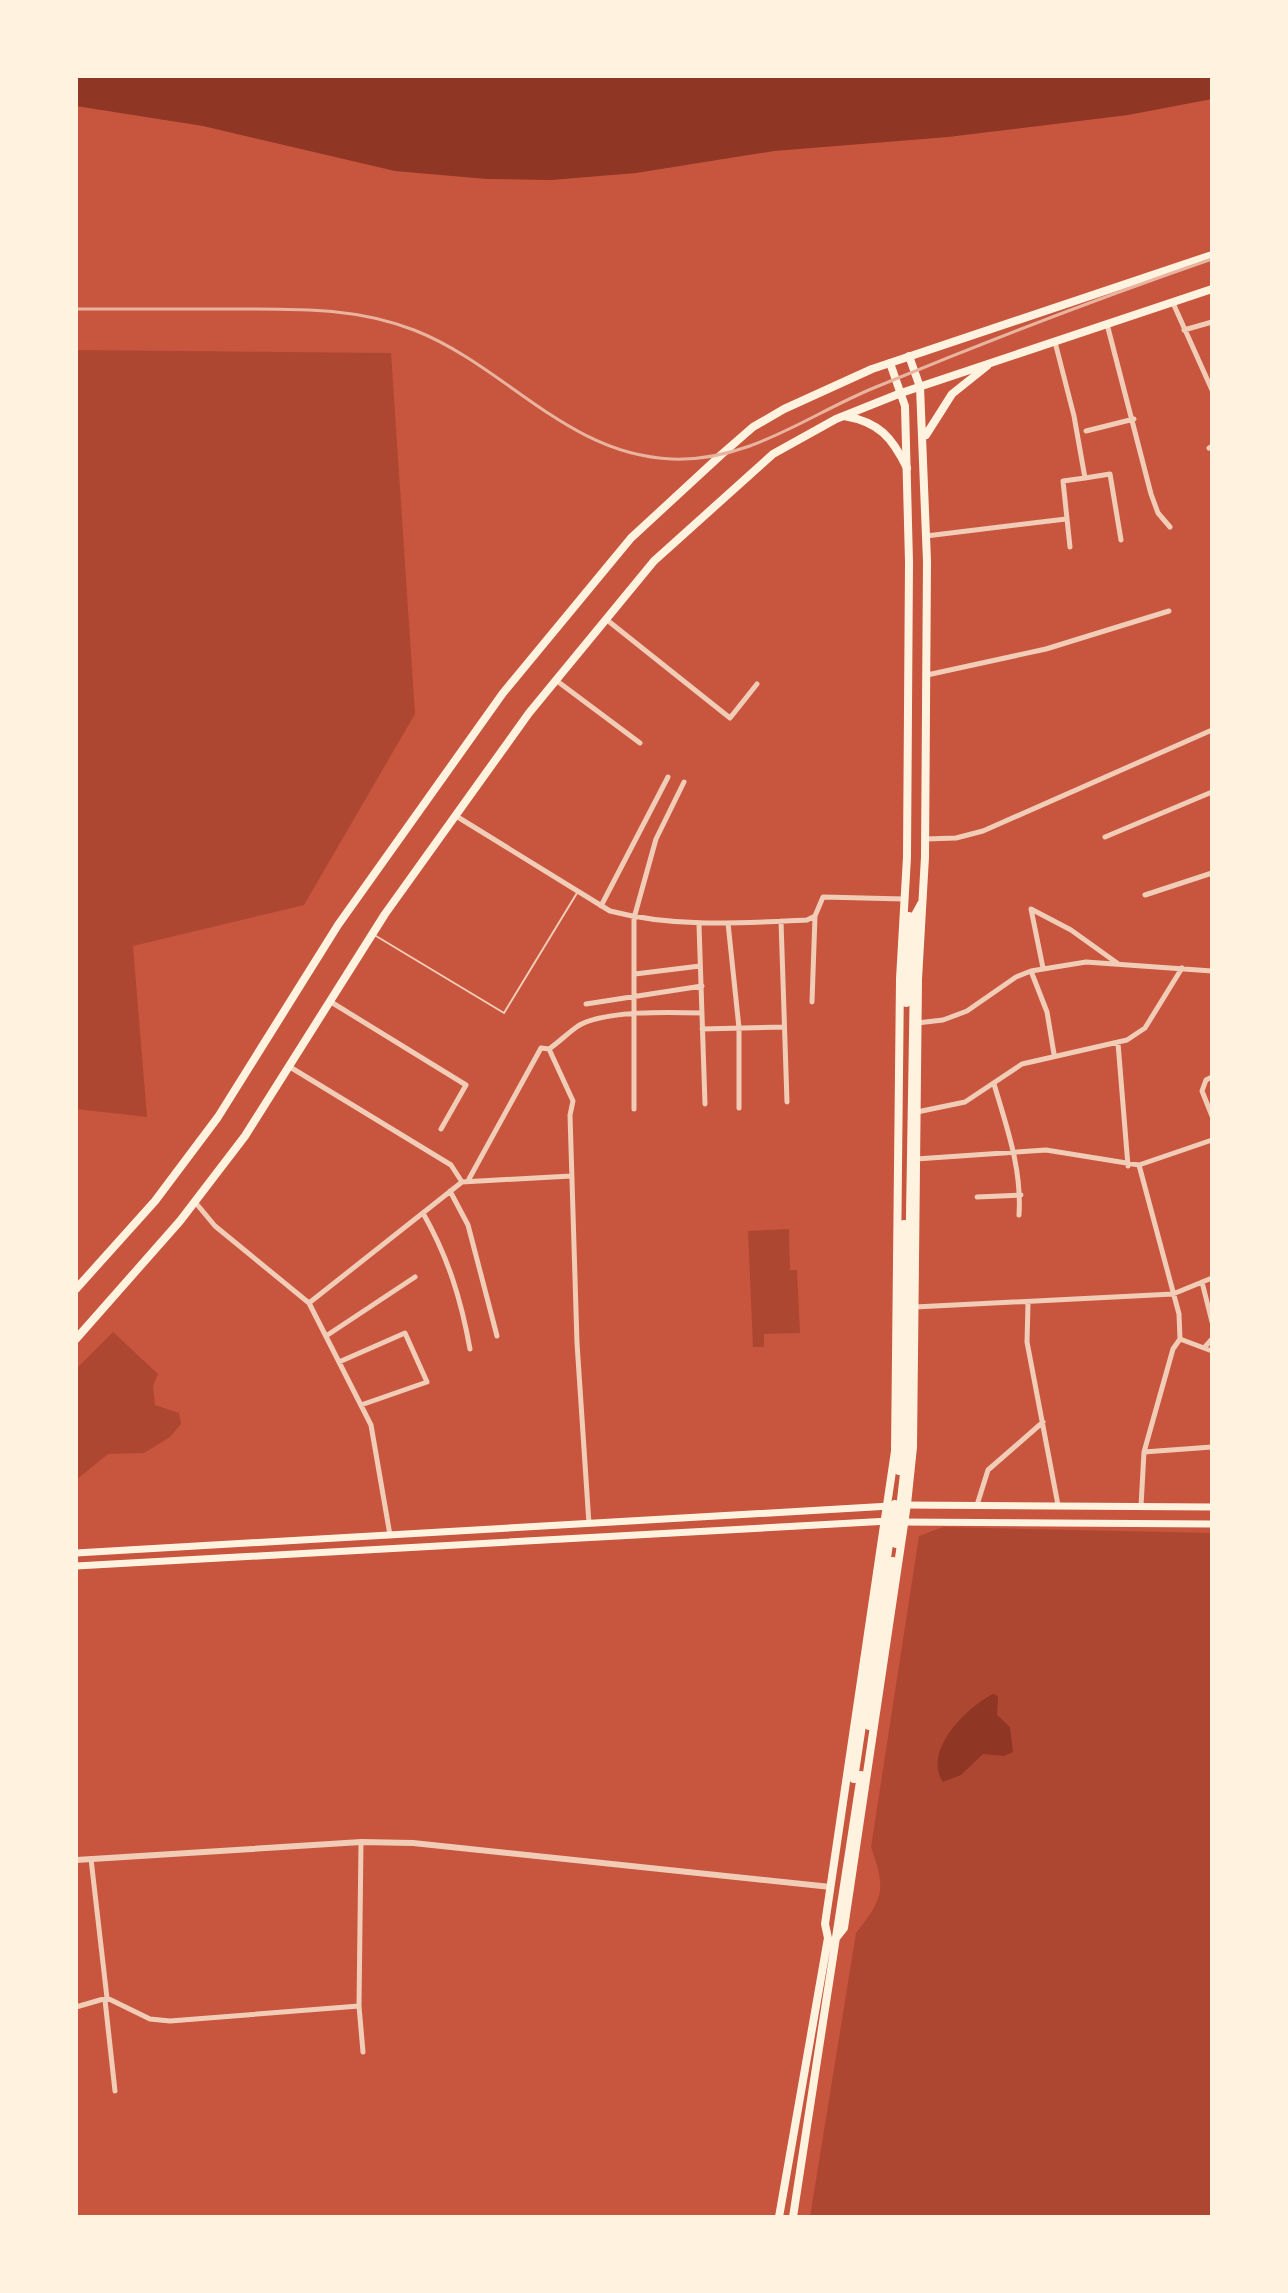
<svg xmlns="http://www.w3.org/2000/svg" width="1288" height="2293" font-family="'Roboto Condensed',sans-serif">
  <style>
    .green { fill: #ae4732 }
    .water { fill: #8f3625 }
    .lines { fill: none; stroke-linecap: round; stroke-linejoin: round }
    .service { stroke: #f1ccb7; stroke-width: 2 }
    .minor { stroke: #f1ccb7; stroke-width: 5 }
    .tertiary { stroke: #f1ccb7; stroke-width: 6 }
    .secondary { stroke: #fff3e0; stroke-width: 7 }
    .primary { stroke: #fff3e0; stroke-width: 8 }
    .trunk { stroke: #fff3e0; stroke-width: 8 }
    .rail { stroke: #e9b49f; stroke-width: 3 }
  </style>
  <rect width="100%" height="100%" fill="#c8553d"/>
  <path class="green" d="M76 350 391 353 415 714 304 905 133 946 147 1117 76 1109Z
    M789 1229 790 1270H797L800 1333 764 1334V1347H753L748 1231Z
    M113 1332 158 1374 153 1386 155 1405 179 1413 181 1424 170 1437 144 1453 108 1454 76 1480V1369Z
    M943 1527 1212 1533V2217H810L856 1933C884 1897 886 1890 871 1847L919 1536Z"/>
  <path class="water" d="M76 76H1212V99L1128 115 948 137 774 151 636 173 551 180 487 179 395 171 203 126 76 106Z
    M993 1694 998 1696 997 1715 1010 1727 1013 1752 1004 1756 983 1754 961 1775 943 1782C922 1751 967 1707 993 1694Z"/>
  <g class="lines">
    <path class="service" d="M376 936 504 1013 577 893"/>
    <path class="minor" d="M1173 303 1212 390
      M1107 324 1151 494 1158 513 1170 527
      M1184 330 1212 322
      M1055 342 1074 416 1085 478 1110 474 1121 540
      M1086 431 1134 419
      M1209 448 1212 446
      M926 536 1066 519
      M1070 547 1063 481 1085 478
      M607 620 730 718 757 684
      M927 675 1046 649 1169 611
      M557 681 640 743
      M456 816 610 911C675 928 741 923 807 920L815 916 823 897 904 899
      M1105 837 1212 792
      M926 839 956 838 983 831 1212 730
      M1145 895 1212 873
      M601 906 668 777
      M781 921 787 1102
      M728 923 739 1028V1108
      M699 925 705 1104
      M1043 968 1031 909 1071 930 1117 963
      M1031 971 1047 1012 1054 1054
      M635 974 700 966
      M331 1002 466 1085 441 1129
      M812 1002 815 916
      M586 1004 702 986
      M917 1023 943 1020 967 1011 1016 977 1031 971 1086 962 1212 971
      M702 1029 784 1027
      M1118 1043 1128 1166
      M549 1049 573 1101 570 1115 577 1343 589 1524
      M290 1067 451 1165 462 1182
      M1212 1077 1206 1080 1202 1091 1212 1116
      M994 1084C1007 1128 1022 1169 1019 1215
      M634 1109V918L656 839 684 782
      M917 1112 965 1102 1022 1064 1127 1040 1145 1028 1182 968
      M916 1159 1046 1150 1139 1165 1212 1140
      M1139 1165 1179 1314 1180 1339 1173 1349 1144 1452 1141 1506
      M469 1179 541 1048 549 1049C559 1042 568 1033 578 1026 604 1010 671 1012 702 1013
      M450 1191 468 1225 497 1336
      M977 1197 1021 1195
      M195 1202 215 1226 309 1303 371 1425 390 1535
      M423 1213C448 1257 461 1299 470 1349
      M1202 1282 1212 1322
      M309 1303 462 1182 571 1176
      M1028 1304 1027 1342 1058 1505
      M915 1307 1173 1294 1212 1278
      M326 1336 415 1277
      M1180 1339 1212 1351
      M1204 1348 1212 1339
      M339 1362 405 1333 427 1382 361 1405
      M1144 1452 1212 1447
      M977 1505 988 1470 1043 1422
      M361 1842 359 2006 363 2052
      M107 1998 150 2019 170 2021 359 2006
      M105 2000 115 2091
      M76 2007 107 1998 91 1859"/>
    <path class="tertiary" d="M76 1860 361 1842 413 1843 831 1887"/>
    <path class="secondary" d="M902 1505 1212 1507
      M901 1522 1212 1524
      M76 1553 890 1506
      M76 1566 889 1521"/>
    <path class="primary" d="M926 435 952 394 987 366
      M906 1003 909 916
      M899 1471 904 1224
      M896 1544 906 1456 915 915 921 904
      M869 1726 893 1561
      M854 1779 895 1504
      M836 1938 844 1928 907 1504 913 1447 918 979 925 857 927 561 920 387 909 356
      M779 2217 828 1938 825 1924 895 1451 900 979 907 857 909 562 905 406 890 363
      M793 2217 861 1775"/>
    <path class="trunk" d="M844 416C879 422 892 437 907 468
      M76 1289 155 1201 218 1117 338 925 503 693 631 538 722 454 753 427 784 409 872 369 1212 255
      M76 1339 180 1221 245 1136 385 914 529 713 654 561 773 454 836 419 901 393 1212 289"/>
    <path class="rail" d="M76 309C129 309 182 309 234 309 297 309 355 307 414 330 506 366 567 455 672 459 750 462 807 415 876 387 987 341 1099 298 1212 259"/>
  </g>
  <rect width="1288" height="2293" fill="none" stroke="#fff3e0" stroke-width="156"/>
</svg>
